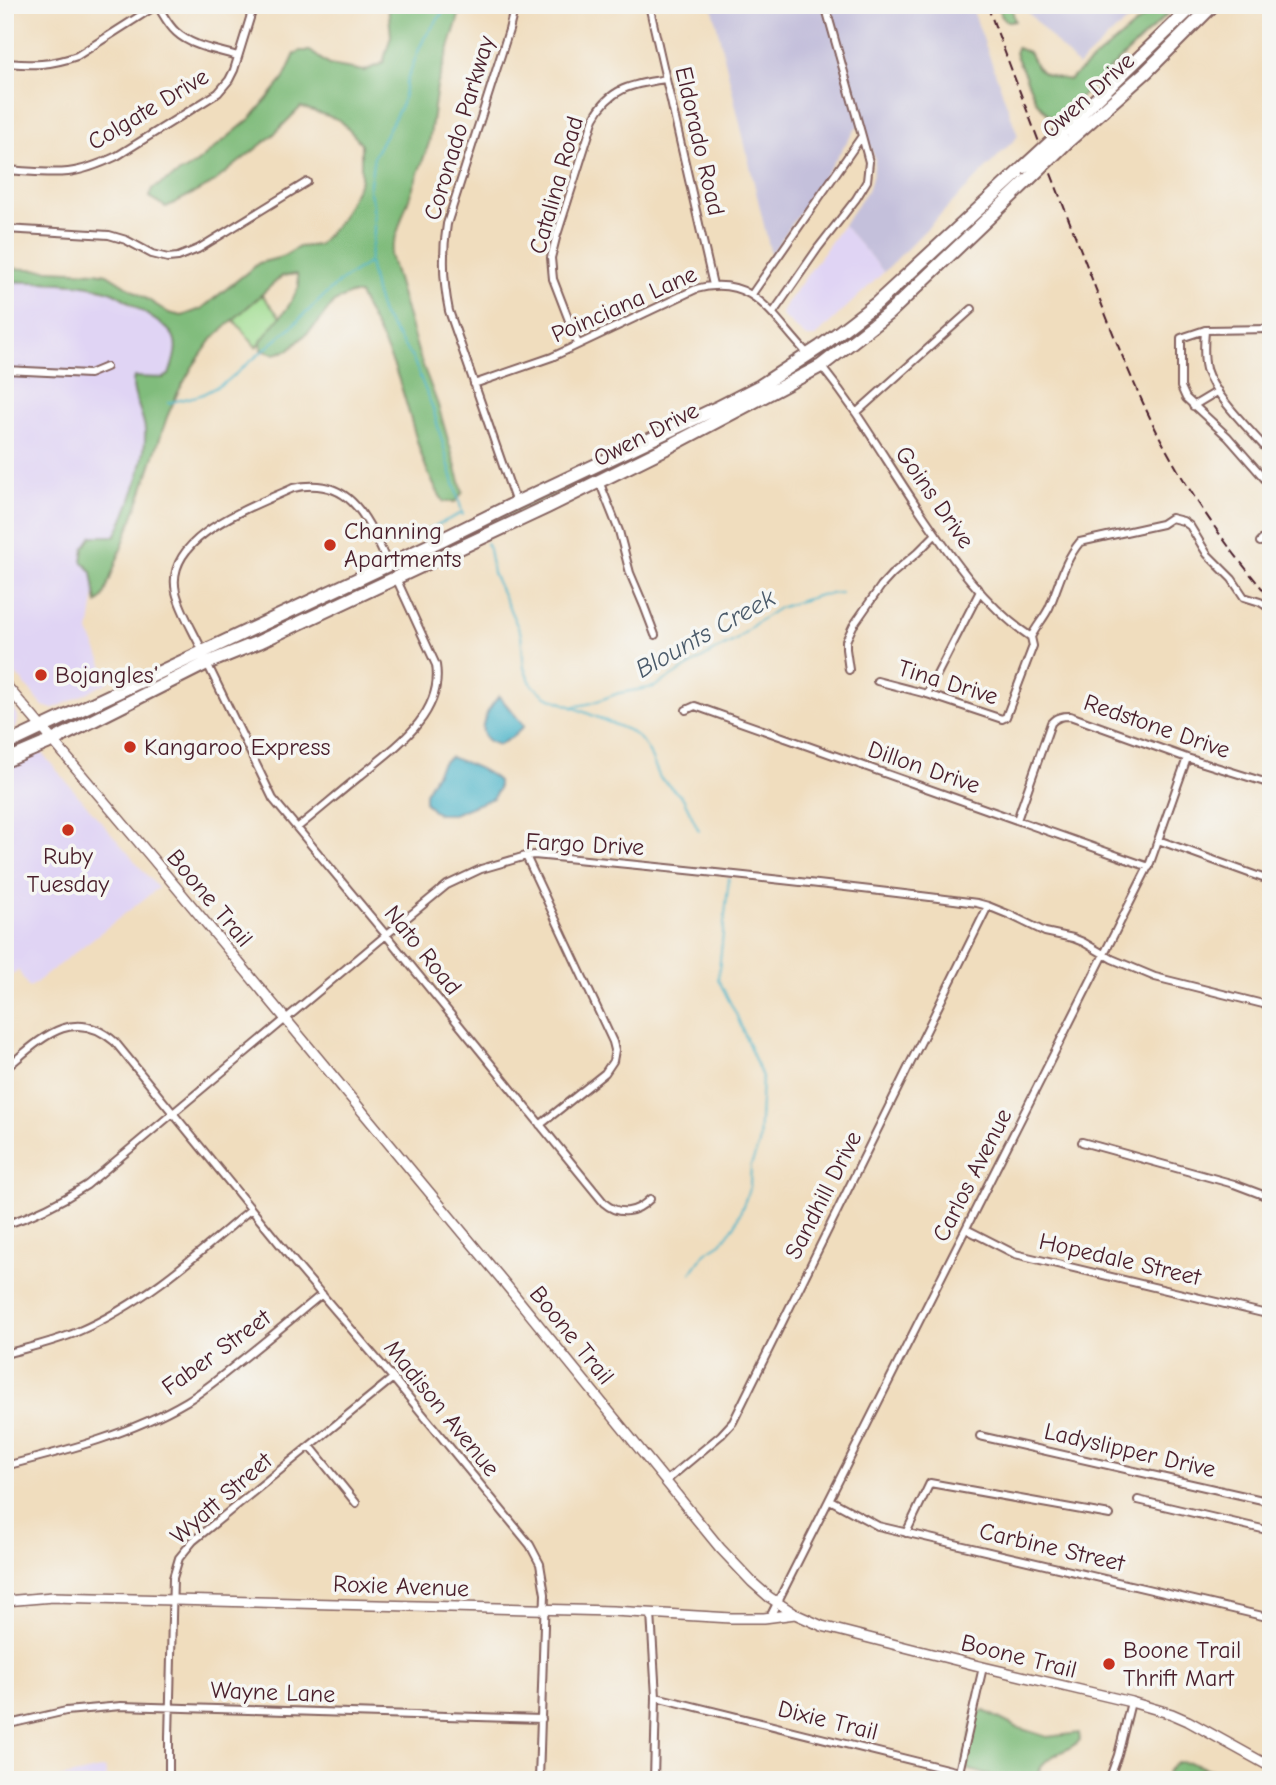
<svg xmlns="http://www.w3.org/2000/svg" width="1276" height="1785" font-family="'Comic Neue',sans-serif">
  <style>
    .built { fill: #e0d4f4 }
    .industrial { fill: #c4c0db }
    .green { fill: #a0dd91; stroke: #757e5e; stroke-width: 2 }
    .forest { fill: #80bc7b; stroke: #656e53; stroke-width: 2 }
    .water { fill: #49b3c8; stroke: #4a697a; stroke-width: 2 }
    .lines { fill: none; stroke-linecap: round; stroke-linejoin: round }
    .stream { stroke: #49b3c8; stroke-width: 2 }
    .street-casing { stroke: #84625e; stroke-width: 10 }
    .secondary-casing { stroke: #84625e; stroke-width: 12 }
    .highway-casing { stroke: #84625e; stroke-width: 16 }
    .street { stroke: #fff; stroke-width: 6 }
    .secondary { stroke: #fff; stroke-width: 9 }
    .highway { stroke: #fff; stroke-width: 12 }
    .rail { stroke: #4a1f2b; stroke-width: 2; stroke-dasharray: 10 5; stroke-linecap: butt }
    .highway-bridge-casing { stroke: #84625e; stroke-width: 16; stroke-linecap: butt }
    .highway-bridge { stroke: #fff; stroke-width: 12 }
    .poi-dot { fill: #c8321e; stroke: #f6f6f2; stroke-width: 2.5 }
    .labels { text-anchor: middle; stroke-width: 7; stroke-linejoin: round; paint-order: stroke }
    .street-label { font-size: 24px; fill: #4a1f2b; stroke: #f6f6f2 }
    .poi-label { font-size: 24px; fill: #4a1f2b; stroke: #f6f6f2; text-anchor: start }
    .water-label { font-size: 26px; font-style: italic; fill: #4a5a6a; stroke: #f6f6f2 }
  </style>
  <rect width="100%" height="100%" fill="#f6f6f2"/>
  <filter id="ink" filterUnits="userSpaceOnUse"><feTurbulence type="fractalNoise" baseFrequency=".0143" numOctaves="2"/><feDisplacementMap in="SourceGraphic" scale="14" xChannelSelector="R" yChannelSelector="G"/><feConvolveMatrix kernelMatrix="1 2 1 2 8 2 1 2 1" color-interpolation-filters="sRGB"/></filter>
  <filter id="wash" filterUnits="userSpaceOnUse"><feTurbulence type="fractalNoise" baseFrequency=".00686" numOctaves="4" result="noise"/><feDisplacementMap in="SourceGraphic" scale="28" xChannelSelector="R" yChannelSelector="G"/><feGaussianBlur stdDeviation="1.57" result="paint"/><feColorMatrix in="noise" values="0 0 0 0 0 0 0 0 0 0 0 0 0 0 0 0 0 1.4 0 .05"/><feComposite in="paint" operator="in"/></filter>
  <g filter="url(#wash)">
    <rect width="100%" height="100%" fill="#f0ddbe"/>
    <path class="built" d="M843 225 884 272 815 337H806L781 315 784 307Z
      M5 281 84 285 113 293 169 330 176 340 172 380 118 538H108L95 593 89 632 110 681 73 700 52 709 43 706 5 661Z
      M5 698 15 710 18 720 16 727 5 733Z
      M41 752 158 888 29 988 18 970 5 980V767Z
      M105 1768 107 1780H51Z"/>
    <path class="industrial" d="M712 5H971L1018 136 884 272 843 225 869 188 873 173 875 160 861 121 771 255Z
      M1021 5H1152L1117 29 1078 66Z"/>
    <path class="green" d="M262 295 285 323 256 347 233 319Z
      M708 417 710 421 487 526 486 524Z
      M320 601 322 603 301 616 158 683 157 680Z"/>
    <path class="forest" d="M388 5H460L458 19 437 86 429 143 403 215 390 255 419 355 438 405 463 492 455 502H444C417 464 411 407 393 364 383 340 370 317 359 294H350L334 302 317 324 289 350 274 354 261 350V341L288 307 299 287 297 274 282 276 213 338 193 366 177 394 167 417 141 495 103 598 97 603 92 572 82 561 84 548 92 536H115C129 511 147 458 145 430 144 413 129 392 134 377L163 378 169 375C182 337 177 334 146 314 135 307 125 298 114 293 86 280 36 283 5 281V268L96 272 107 274 169 313 182 316 201 309 259 263 282 257 299 247 318 245 340 221 361 180V143L340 120 301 107 272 136 210 185 166 207 149 197 152 189 194 165 251 118 283 80 295 54 300 51H310L329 65 364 71 383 63 391 36Z
      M997 5H1011L1015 21H1007L1002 17Z
      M1159 5H1177L1060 117 1051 118 1036 101 1015 53 1017 48 1029 52C1040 76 1043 75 1069 80Z
      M984 1711 1016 1727 1047 1737 1079 1733 1080 1740C1070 1751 1054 1752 1044 1763 1040 1767 1038 1775 1035 1780H1011L965 1769 963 1765 975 1715Z
      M1177 1762 1191 1763 1242 1780H1165L1168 1771Z"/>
    <path class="water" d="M499 696 524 726 515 735 499 745C469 739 487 710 499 696Z
      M450 757C466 763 485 769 498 781V789L493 798 453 814H439L433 811 425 802V793L442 763Z"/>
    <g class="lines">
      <path class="stream" d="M446 5 441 15 425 37 419 49 406 83 402 104 374 156 369 190 373 203 374 233 369 262 375 291 382 314 413 359 433 409 463 515
        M168 403 201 395 226 382 290 328 338 283 368 263
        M486 543 489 549 493 573 521 634 524 668 532 685 546 696 630 731 640 739 648 750 660 778 683 798 699 831
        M398 544 462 513
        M572 707 592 703 619 693 654 687 716 650 736 640 756 623 779 608 820 595 841 593
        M691 1273 705 1253 721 1243 735 1225 746 1198 750 1186 751 1165 759 1145 762 1077 736 1014 718 979 729 878"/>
    </g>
  </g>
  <g filter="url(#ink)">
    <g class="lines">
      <defs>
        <path id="street" d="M515 5 509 30 447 224C442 254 443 282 449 311L516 503
          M649 5 713 285
          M5 63C34 65 49 66 77 56L157 5C163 14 168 25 176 32 192 47 218 50 238 56
          M5 170C26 171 48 174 68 172 86 170 102 163 117 156L218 93 229 80 234 70 254 5
          M5 229 109 235 126 240 152 254 168 258 178 257 198 249 307 182
          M752 294 862 136 825 5
          M773 313 818 248 856 199 867 181 869 162 862 136
          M1271 329 1205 330 1181 338V387L1186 398 1228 437 1271 486
          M1205 330C1204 343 1203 356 1206 369 1214 396 1252 432 1271 454
          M578 344 553 279 551 258 556 238 594 118C610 87 634 84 666 79
          M821 366C833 381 845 397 856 413 877 444 897 477 918 508 950 555 983 605 1031 637
          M5 370 89 374 106 367
          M474 384 552 357 696 289C755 273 773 319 808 354
          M1193 406 1218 391
          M856 413 972 309
          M599 481 619 531 630 573 644 606 655 635
          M1260 542 1271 531
          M1031 637C1036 627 1044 618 1049 608 1059 585 1064 561 1080 542L1162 524 1171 518 1183 521 1190 526 1207 554 1232 579 1244 597 1260 602 1271 609
          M203 652C195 634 180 610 176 592 163 536 255 506 293 488 352 475 368 521 388 564
          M207 663 273 799 386 935 604 1203C619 1216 636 1213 650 1199
          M849 670 846 649V641L853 626 881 586 892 574 917 553 936 534
          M877 681 927 694 1002 719 1006 717 1033 646 1031 637
          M927 694 980 591
          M686 710 695 706 1149 867
          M1017 820 1051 723C1056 717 1062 716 1070 716L1187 758 1271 784
          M297 828C318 811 339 793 360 776 394 748 444 715 436 665L396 578
          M1158 840 1271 881
          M526 856 613 1042 615 1050 613 1061 605 1073 540 1125
          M5 1069C39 1041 72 1004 115 1042L300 1269 393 1378 530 1545 540 1564 545 1594 539 1780
          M1082 1142 1234 1184 1271 1198
          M5 1225C35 1215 61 1202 87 1185L386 935 447 885 481 869 526 856 534 855C682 869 829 884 977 903L988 906 1010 915 1045 932 1073 938 1083 942 1112 959 1155 977 1271 1006
          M966 1229 1015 1254 1271 1315
          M5 1354C30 1347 54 1342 77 1332 143 1304 197 1255 251 1209
          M980 1436 1271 1502
          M310 1446 356 1503
          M5 1466C68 1450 131 1434 187 1401 205 1390 222 1376 239 1362 267 1340 294 1317 322 1294
          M666 1481 721 1435 733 1422 988 906
          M830 1500 878 1526 1271 1618
          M1138 1500 1271 1531
          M906 1533 930 1483 1110 1515
          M651 1613 656 1697 654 1780
          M770 1617 1150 863 1187 758
          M656 1697 991 1780
          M5 1725 66 1711 121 1706 542 1719
          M959 1772 983 1667
          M169 1780V1737L173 1578 179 1558 193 1541 393 1378
          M1109 1780 1118 1755 1131 1702"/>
        <path id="secondary" d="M5 684 152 858 503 1281 720 1548 752 1582 769 1597 795 1614 822 1626 983 1667 1131 1702 1172 1714 1188 1721 1271 1767
          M5 1601 53 1597 613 1611 731 1618H764L795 1614"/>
        <path id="highway" d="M1063 131 1194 5
          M1067 142 1146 72 1213 5
          M5 745 443 539 516 503 717 408 760 386 820 347 877 303 1024 167
          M5 761 52 741 207 663 259 642 547 507 670 446 821 366 889 313 1028 180"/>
      </defs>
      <use href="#street" class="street-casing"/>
      <use href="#secondary" class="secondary-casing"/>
      <use href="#highway" class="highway-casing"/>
      <use href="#street" class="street"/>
      <use href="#secondary" class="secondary"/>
      <use href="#highway" class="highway"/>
      <path class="rail" d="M987 5C1017 84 1047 164 1078 243 1099 297 1119 352 1144 405 1176 475 1220 540 1271 599"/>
      <defs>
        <path id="highway-bridge" d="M1024 167 1063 131
          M1028 180 1067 142"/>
      </defs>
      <use href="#highway-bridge" class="highway-bridge-casing"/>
      <use href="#highway-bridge" class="highway-bridge"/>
    </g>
  </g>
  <g class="poi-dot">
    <circle cx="330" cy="545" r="7"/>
    <circle cx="41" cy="675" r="7"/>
    <circle cx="130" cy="747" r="7"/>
    <circle cx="68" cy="830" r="7"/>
    <circle cx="1109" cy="1664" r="7"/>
  </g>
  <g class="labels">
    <g class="street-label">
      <text transform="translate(1088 95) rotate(-42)" y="8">Owen Drive</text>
      <text transform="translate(148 109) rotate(-31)" y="8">Colgate Drive</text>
      <text transform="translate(459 128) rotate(-73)" y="8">Coronado Parkway</text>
      <text transform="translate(700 141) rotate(77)" y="8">Eldorado Road</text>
      <text transform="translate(556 185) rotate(-74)" y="8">Catalina Road</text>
      <text transform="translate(624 304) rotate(-24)" y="8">Poinciana Lane</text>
      <text transform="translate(646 434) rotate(-27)" y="8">Owen Drive</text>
      <text transform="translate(935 497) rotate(55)" y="8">Goins Drive</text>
      <text transform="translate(948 682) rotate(17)" y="8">Tina Drive</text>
      <text transform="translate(1157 726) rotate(19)" y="8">Redstone Drive</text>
      <text transform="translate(924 767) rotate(19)" y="8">Dillon Drive</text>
      <text transform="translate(585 844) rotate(3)" y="8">Fargo Drive</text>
      <text transform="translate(210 898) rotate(50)" y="8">Boone Trail</text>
      <text transform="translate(423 950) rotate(51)" y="8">Nato Road</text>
      <text transform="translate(972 1175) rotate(-63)" y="8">Carlos Avenue</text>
      <text transform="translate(823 1195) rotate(-63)" y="8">Sandhill Drive</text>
      <text transform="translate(1120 1259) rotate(13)" y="8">Hopedale Street</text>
      <text transform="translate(572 1335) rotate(51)" y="8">Boone Trail</text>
      <text transform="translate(216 1352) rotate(-36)" y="8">Faber Street</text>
      <text transform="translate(442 1408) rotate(51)" y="8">Madison Avenue</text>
      <text transform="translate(1130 1450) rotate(13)" y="8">Ladyslipper Drive</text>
      <text transform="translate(221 1498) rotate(-41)" y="8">Wyatt Street</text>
      <text transform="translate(1052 1547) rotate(13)" y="8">Carbine Street</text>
      <text transform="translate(401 1586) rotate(2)" y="8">Roxie Avenue</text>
      <text transform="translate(1019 1656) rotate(14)" y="8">Boone Trail</text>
      <text transform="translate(273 1692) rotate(2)" y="8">Wayne Lane</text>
      <text transform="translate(828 1720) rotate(14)" y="8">Dixie Trail</text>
    </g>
    <g class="poi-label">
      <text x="344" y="539">Channing<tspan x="344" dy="28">Apartments</tspan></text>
      <text x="55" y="683">Bojangles'</text>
      <text x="144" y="755">Kangaroo Express</text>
      <text x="68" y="864" text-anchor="middle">Ruby<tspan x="68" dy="28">Tuesday</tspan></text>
      <text x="1123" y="1658">Boone Trail<tspan x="1123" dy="28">Thrift Mart</tspan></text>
    </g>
    <g class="water-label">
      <text transform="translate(705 633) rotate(-29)" y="9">Blounts Creek</text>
    </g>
  </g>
  <rect width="1276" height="1785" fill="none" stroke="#f6f6f2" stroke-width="28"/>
</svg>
